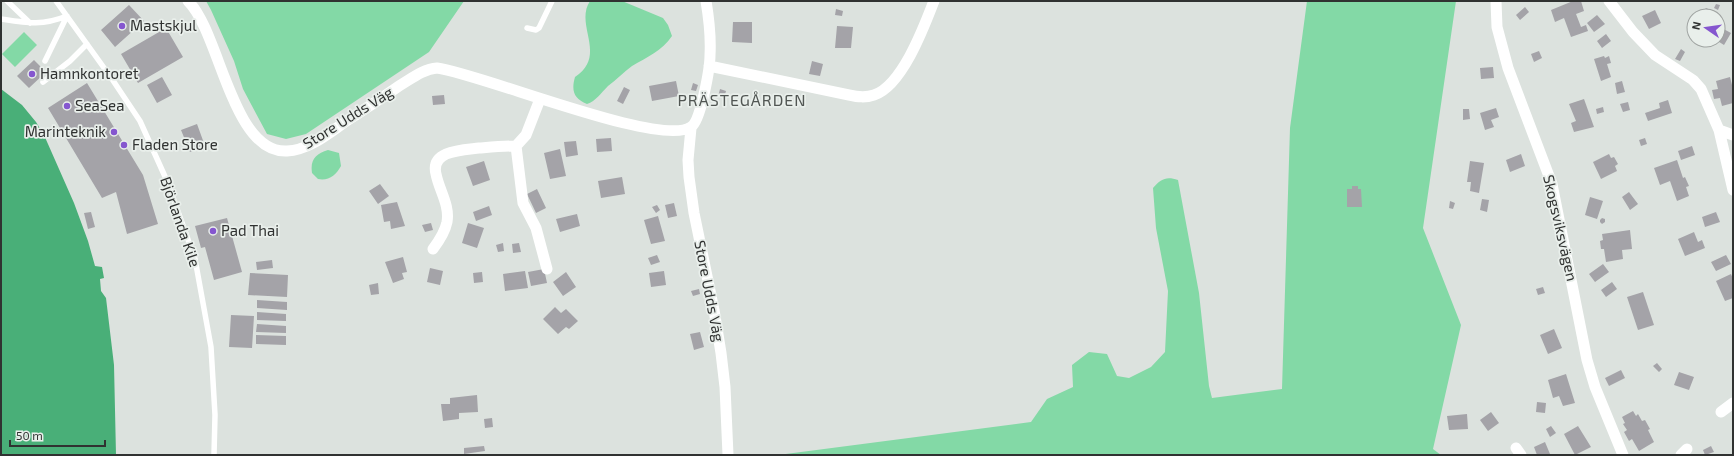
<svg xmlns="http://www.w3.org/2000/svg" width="1734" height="456" font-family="'Exo 2',sans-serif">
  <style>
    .green { fill: #83d9a6 }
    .water { fill: #49af78 }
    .building { fill: #a4a3a8 }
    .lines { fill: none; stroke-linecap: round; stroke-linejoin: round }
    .service { stroke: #fff; stroke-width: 5.5 }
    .minor { stroke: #fff; stroke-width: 11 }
    .poi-dot { fill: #8556cf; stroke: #e9efeb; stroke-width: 1.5 }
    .labels { text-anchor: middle; stroke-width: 3.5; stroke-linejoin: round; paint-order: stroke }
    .poi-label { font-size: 15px; fill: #303231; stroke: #e9efeb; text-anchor: start }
    .street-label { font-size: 15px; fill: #303231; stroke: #e9efeb }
    .neighbourhood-label { font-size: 16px; letter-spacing: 1px; fill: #515653; stroke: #e9efeb }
  </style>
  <rect width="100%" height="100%" fill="#dce2de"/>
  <path class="green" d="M206 1H464L429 52 306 134 286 139 267 134 243 89 234 61 211 10Z
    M590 1H622L663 18 668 25 672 36C662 51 647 57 632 66 624 72 616 80 608 86 601 93 596 101 587 104 574 99 571 91 575 77 608 55 574 25 590 1Z
    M1307 1H1456L1423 228 1461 325 1433 449 1441 455H778L1031 422 1047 399 1073 387 1072 365 1089 352 1107 354 1117 376 1129 378 1151 367 1165 352 1168 291 1156 228 1153 188C1161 179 1166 176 1178 180L1199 293 1209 386 1212 398 1282 389 1290 128Z
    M24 32 37 45 15 67 2 54Z
    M328 150 339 153 341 166C336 175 329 181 318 179L312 173C310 159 316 154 328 150Z"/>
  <path class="water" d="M1 89 22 105 36 122 44 135 74 203 88 241 95 266 102 267 104 278 100 279 101 291 106 298 114 365 116 455H1Z"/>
  <path class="building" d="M1573 1H1581L1584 11 1576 14 1581 27 1586 25 1588 31 1571 37 1564 18 1555 22 1551 10Z
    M1716 4 1720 5 1718 10 1714 8Z
    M129 5 144 21 115 47 101 30Z
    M1525 7 1529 12 1520 20 1516 15Z
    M1706 8 1715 12 1713 16 1702 14Z
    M836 9 843 11 842 16 835 15Z
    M1655 10 1661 23 1649 29 1642 16Z
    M1597 15 1605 24 1594 32 1587 23Z
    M733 22H752V43L732 42Z
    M837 26 853 27 851 48H835Z
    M1718 26 1731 33 1724 45 1716 40H1718Z
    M166 28 183 57 138 83 121 54Z
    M1606 34 1611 41 1602 48 1597 41Z
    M1681 49 1685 52 1680 61 1675 59Z
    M1539 51 1542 58 1534 62 1531 54Z
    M1604 56 1605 58 1609 56 1611 63 1607 64 1611 77 1601 81 1594 59Z
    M34 60 46 72 29 88 17 76Z
    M812 61 823 64 820 76 809 74Z
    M1493 67 1494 78 1481 79 1480 68Z
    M162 77 172 95 157 103 147 85Z
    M1730 77 1733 89V103L1722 106 1720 98 1714 99 1712 90 1718 89 1716 81Z
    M676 81 679 96 652 101 649 86Z
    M1622 81 1625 92 1617 94 1615 83Z
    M87 83 143 175 158 224 127 234 116 192 102 198 48 108Z
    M693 83 698 85 696 91 691 90Z
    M624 87 630 90 623 104 617 101Z
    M720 89 726 91 724 98 718 97Z
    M444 95 445 104 433 105 432 96Z
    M1584 99 1594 127 1574 132 1571 123 1576 121 1569 104Z
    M1668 100 1672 113 1648 121 1645 113 1660 108 1659 103Z
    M1628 102 1630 110 1623 112 1620 104Z
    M1603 107 1604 112 1597 114 1596 109Z
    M1496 108 1499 117 1491 120 1494 127 1485 130 1480 113Z
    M1463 109H1469L1470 119 1463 120Z
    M197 124 205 146 190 152 181 130Z
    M611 138 612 151 597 152 596 139Z
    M1645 138 1647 144 1641 146 1639 140Z
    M576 141 578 155 566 157 564 142Z
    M1692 146 1695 155 1681 160 1678 151Z
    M560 149 566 176 550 179 544 153Z
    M1521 154 1525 166 1510 172 1506 160Z
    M1609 154 1611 158 1614 157 1618 164 1615 166 1617 171 1601 179 1593 162Z
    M1677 160 1683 178 1685 177 1689 186 1686 187 1689 196 1677 201 1670 181 1660 185 1654 168Z
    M484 161 490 180 473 186 466 167Z
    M1470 161 1484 163 1479 193 1470 191 1471 182H1467Z
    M622 177 625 194 601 198 598 181Z
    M380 184 389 196 378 204 369 191Z
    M1352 186H1358V189H1361L1362 207H1347V189H1352Z
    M537 189 546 208 536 213 527 194Z
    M1629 192 1638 204 1630 210 1622 197Z
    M1590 197 1603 201 1597 219 1585 215Z
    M1482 199 1489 200 1487 212 1480 210Z
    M1450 201 1455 203 1453 209 1449 208Z
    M397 202 405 226 391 229 390 221 384 222 381 205Z
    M674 203 677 216 668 218 665 205Z
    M657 205 660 210 656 213 652 207Z
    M489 206 492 215 476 221 473 212Z
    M91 212 95 227 88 229 84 213Z
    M1716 212 1720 222 1705 227 1702 217Z
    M577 214 580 226 560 232 556 219Z
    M658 216 665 241 651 244 644 220Z
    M227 218 242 272 214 280 205 247 201 248 195 226Z
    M1602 218 1605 219V222L1602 224 1600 222V220Z
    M431 223 433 230 425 232 422 225Z
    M468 223 484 228 477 248 462 243Z
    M1630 230 1632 249 1622 250 1623 259 1606 262 1604 249H1601L1600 241 1603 240 1602 234Z
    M1694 232 1698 242 1702 240 1705 248 1685 256 1678 239Z
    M503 243 504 251 498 252 496 245Z
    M519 243 521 252 513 253 512 244Z
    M657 255 660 262 651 265 648 258Z
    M1726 255 1731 264 1716 271 1711 262Z
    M403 257 407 272 402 273 404 279 393 283 385 262Z
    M272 260 273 268 257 270 256 262Z
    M1603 264 1609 272 1595 282 1589 274Z
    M430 268 443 271 440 285 427 282Z
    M544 269 547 283 531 286 528 272Z
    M525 271 528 288 505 291 503 274Z
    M664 271 666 285 651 287 649 273Z
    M482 272 483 282 474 283 473 273Z
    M566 272 576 287 563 296 553 282Z
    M250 273 288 275 287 297 248 295Z
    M1731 274 1733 279V298L1725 301 1716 281Z
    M1612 282 1617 289 1606 297 1601 290Z
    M378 283 379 294 371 295 369 285Z
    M1543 287 1545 293 1538 295 1536 289Z
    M699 289 700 294 693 296 691 291Z
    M1643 292 1654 325 1638 330 1627 297Z
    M257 300 287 302V310L257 308Z
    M555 307 561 313 566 309 578 321 569 329 566 327 558 334 543 319Z
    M257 312 286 314V321L257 320Z
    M231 315 254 316 252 348 229 347Z
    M257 324 286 326V333L256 332Z
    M1554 329 1562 348 1548 354 1540 335Z
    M700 332 704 347 694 350 690 334Z
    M256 335 286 336V345L256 344Z
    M1657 363 1662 369 1659 372 1653 366Z
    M1621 370 1625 378 1609 386 1605 378Z
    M1679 372 1694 377 1689 390 1674 385Z
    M1566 374 1575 403 1563 406 1559 396 1553 398 1548 380Z
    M477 395 478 412 459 413V419L443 421 441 404H450V398Z
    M1537 402 1546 403 1545 413 1536 412Z
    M1633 411 1636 416 1638 414 1642 421 1645 420 1650 429 1648 430 1654 442 1639 451 1632 439 1629 441 1624 432 1627 430 1623 424 1625 423 1622 417Z
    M1491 412 1499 423 1488 431 1480 420Z
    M1467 414 1468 429 1449 430 1447 416Z
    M492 418 493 427 485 428 484 419Z
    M1551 426 1556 433 1550 437 1546 429Z
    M1578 426 1591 447 1575 455 1564 434Z
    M1545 442 1550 454 1537 455 1534 447Z
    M484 446 485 451 464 454V448Z
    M1711 446 1714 452 1705 455 1703 450Z"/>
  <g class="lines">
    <path class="service" d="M7 1 30 23
      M56 1 112 79 140 121 167 181 195 259 211 347 215 415 214 455
      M1 19C27 23 42 26 67 16
      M527 28 536 30 539 28 552 1
      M45 61 67 16
      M43 82 70 61 87 44"/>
    <path class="minor" d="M188 1C220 32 232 154 287 151 310 150 330 132 348 120 365 109 382 98 399 86 411 79 423 69 437 68 482 74 660 148 691 127 701 121 710 67 710 55 711 37 709 19 706 1
      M1496 1 1497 27 1508 68 1552 184 1587 360 1595 387 1623 455
      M1609 1 1633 32 1655 55 1693 80 1701 89 1719 130 1733 190
      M709 66 849 95C858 97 865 98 874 95 902 86 924 27 934 1
      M691 128 688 160 689 177 694 213 714 310 721 353 725 387 728 455
      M1719 130 1733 135
      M516 146 523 203 536 228 547 269
      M433 249C439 241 445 232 447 222 450 205 439 190 436 174 430 150 464 150 479 148 492 147 503 146 516 146L526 135 540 99
      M1721 412 1733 403
      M1516 448 1521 455
      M1681 455 1687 449"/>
  </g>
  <g class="poi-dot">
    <circle cx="122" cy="26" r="4"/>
    <circle cx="32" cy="74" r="4"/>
    <circle cx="67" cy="106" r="4"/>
    <circle cx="114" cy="132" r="4"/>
    <circle cx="124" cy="145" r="4"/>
    <circle cx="213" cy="231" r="4"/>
  </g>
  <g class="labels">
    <g class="poi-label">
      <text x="130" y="31">Mastskjul</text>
      <text x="40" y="79">Hamnkontoret</text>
      <text x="75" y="111">SeaSea</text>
      <text x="106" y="137" text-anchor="end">Marinteknik</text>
      <text x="132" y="150">Fladen Store</text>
      <text x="221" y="236">Pad Thai</text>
    </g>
    <g class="street-label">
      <text transform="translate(348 118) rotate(-32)" y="5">Store Udds Väg</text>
      <text transform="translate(180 222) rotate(71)" y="5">Björlanda Kile</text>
      <text transform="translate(1560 228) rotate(77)" y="5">Skogsviksvägen</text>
      <text transform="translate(709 291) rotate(79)" y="5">Store Udds Väg</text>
    </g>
    <g class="neighbourhood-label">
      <text x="742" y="106">PRÄSTEGÅRDEN</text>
    </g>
  </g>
  <rect width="1734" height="456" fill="none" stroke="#303231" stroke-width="4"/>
  <g transform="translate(1706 28) rotate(283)"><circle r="19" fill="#e9efeb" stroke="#9fa3a1"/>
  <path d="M0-3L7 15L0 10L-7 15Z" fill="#8556cf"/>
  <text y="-6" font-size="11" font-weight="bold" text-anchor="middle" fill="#303231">N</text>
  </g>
  <path d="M10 440v6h95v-6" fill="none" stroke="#303231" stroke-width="2"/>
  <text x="16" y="440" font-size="12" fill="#303231" stroke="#e9efeb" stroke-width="3" paint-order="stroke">50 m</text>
</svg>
